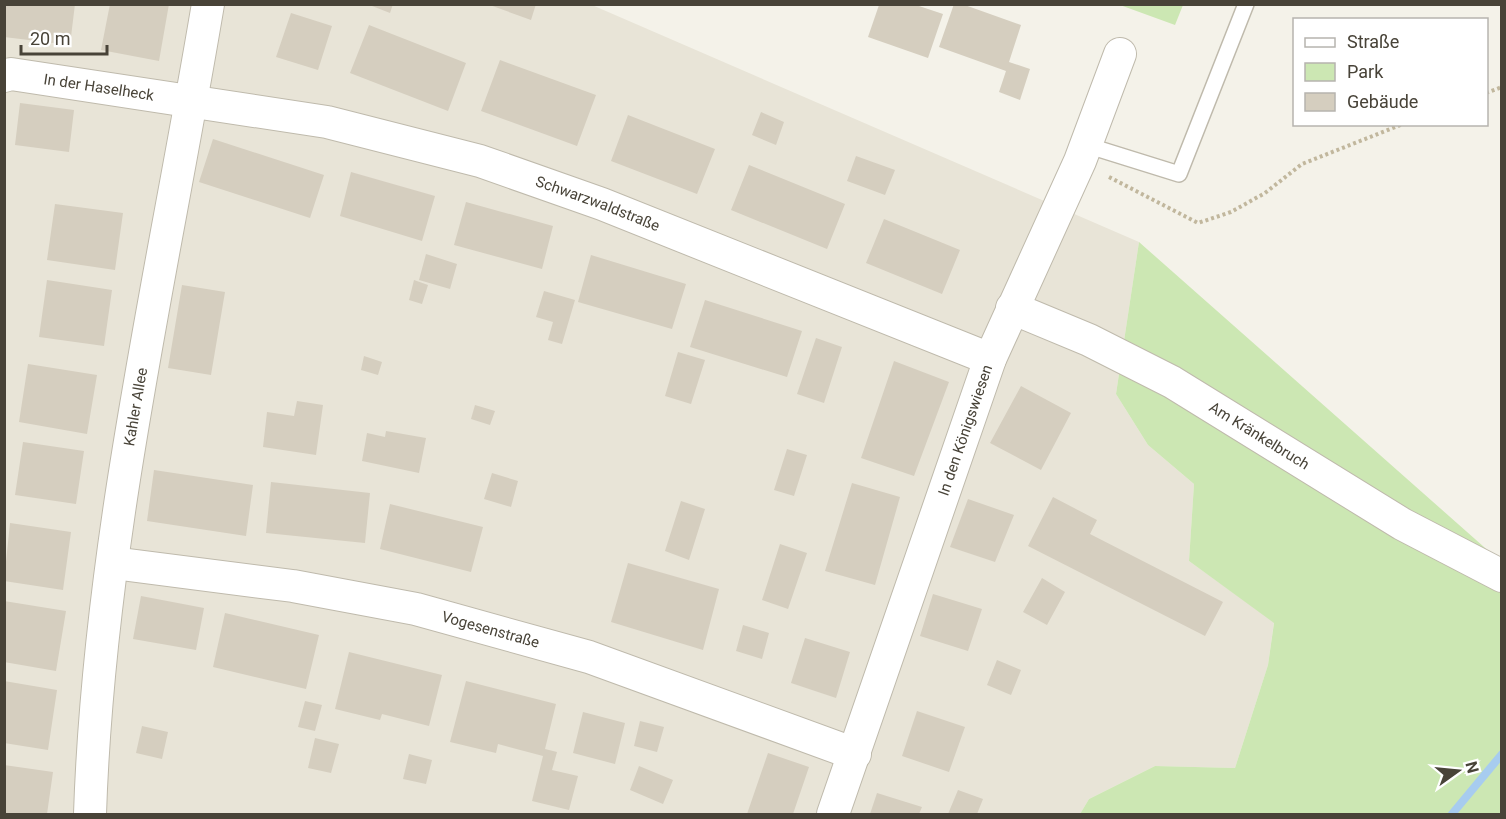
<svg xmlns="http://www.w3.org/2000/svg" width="1506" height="819" font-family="Roboto,sans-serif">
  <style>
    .residential { fill: #e8e4d7 }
    .green { fill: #cce7b3 }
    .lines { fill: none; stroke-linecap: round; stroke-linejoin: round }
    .stream { stroke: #a7ccef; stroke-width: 8 }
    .building { fill: #d5cebf }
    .service-casing { stroke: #bfbaac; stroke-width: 18 }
    .minor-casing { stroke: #bfbaac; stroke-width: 34 }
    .path { stroke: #c1b79d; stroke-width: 4; stroke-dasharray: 3 3; stroke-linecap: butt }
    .service { stroke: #fff; stroke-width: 15 }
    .minor { stroke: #fff; stroke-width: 32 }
    .labels { text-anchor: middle; stroke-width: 5; stroke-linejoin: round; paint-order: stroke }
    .street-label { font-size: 15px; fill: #484338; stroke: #fff }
  </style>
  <rect width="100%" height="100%" fill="#f4f2e9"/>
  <path class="residential" d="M5 5H592L1139 242 1116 394 1148 445 1194 484 1189 561 1274 622 1268 665 1235 768 1155 766 1089 799 1080 814H5Z"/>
  <path class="green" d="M1120 5 1183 4V5L1175 25Z
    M1139 242 1501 562V814H1080L1089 799 1155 766 1235 768 1268 665 1274 623 1189 561 1194 484 1148 445 1116 394Z"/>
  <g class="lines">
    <path class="stream" d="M1452 814 1502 754"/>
  </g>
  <path class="building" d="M4 4H75L70 45 4 37Z
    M110 4H169L159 61 101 50Z
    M367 4H393L390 13Z
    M487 4H536L531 20Z
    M954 4H962L1021 25 1009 62 1030 69 1020 100 999 92 1006 71 939 47Z
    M879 5H916L943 14 928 58 868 37Z
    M291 13 332 26 318 70 276 57Z
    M369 25 466 63 448 111 350 73Z
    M500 60 596 95 577 146 481 111Z
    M20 103 74 110 69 152 15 145Z
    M761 112 784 122 776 145 752 135Z
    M628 115 715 149 697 194 611 161Z
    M213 139 324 175 310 218 199 182Z
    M856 156 895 170 885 195 847 181Z
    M749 165 845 204 827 249 731 210Z
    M351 172 435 196 422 241 340 216Z
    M466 202 553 226 542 269 454 245Z
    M55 204 123 213 115 270 47 260Z
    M884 219 960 250 942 294 866 263Z
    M426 254 457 264 450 289 419 280Z
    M591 255 686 284 672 329 578 302Z
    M47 280 112 290 104 346 39 337Z
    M414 280 428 285 422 304 409 300Z
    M182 285 225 292 211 375 168 368Z
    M544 291 575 300 562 344 548 340 553 322 536 317Z
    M705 300 802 331 787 377 690 347Z
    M816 338 842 347 824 403 797 394Z
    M678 352 705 360 691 404 665 396Z
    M364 356 382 362 378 375 361 370Z
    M894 361 949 382 914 476 861 458Z
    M28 364 97 375 87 434 19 422Z
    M1021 386 1071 413 1041 470 990 443Z
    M297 401 323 405 316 455 263 447 267 412 294 416Z
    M475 405 495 411 490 425 471 419Z
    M386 431 426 438 419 473 362 461 367 433 385 437Z
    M23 442 84 451 76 504 15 495Z
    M787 449 807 455 794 496 774 490Z
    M154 470 253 485 246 536 147 521Z
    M492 473 518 481 511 507 484 499Z
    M271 482 370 493 365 543 266 533Z
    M852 483 900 497 875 585 825 571Z
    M1053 497 1097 520 1090 534 1223 602 1205 636 1028 546Z
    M968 499 1014 515 995 562 950 547Z
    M681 501 705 509 689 560 665 551Z
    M390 504 483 527 471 572 380 549Z
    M10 523 71 532 63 590 4 581Z
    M780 544 807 553 788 609 762 600Z
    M628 563 719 589 703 650 611 622Z
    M1042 578 1065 592 1047 625 1023 612Z
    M933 594 982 609 968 651 920 636Z
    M141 596 204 608 196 650 133 639Z
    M4 601 66 611 56 671 4 662Z
    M225 613 319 635 306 689 213 667Z
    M743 625 769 633 762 659 736 651Z
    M805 638 850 652 836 698 791 683Z
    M349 652 442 675 429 726 382 714 380 720 335 709Z
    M997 660 1021 670 1011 695 987 685Z
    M4 681 57 690 48 750 4 743Z
    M466 681 556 704 545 749 557 752 552 770 578 776 569 810 532 801 543 756 498 744 496 753 450 742Z
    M305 701 322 705 315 731 298 727Z
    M917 711 965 727 949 772 902 756Z
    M583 712 625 723 615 764 573 753Z
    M640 721 664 727 657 752 634 746Z
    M142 726 168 732 162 759 136 753Z
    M315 738 339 744 331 773 308 768Z
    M768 753 809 767 793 814H747Z
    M409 754 432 760 426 784 403 779Z
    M4 765 53 772 47 814H4Z
    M639 766 673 780 663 804 630 790Z
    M958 790 983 799 977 814H948Z
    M877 793 922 807 919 814H870Z"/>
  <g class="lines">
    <defs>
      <path id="service" d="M1086 145 1179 174 1246 4"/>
      <g id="minor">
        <path id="s1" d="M4 76 11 74 327 122 480 161 602 204 990 359"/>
        <path id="s2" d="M1012 308 1089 340 1172 382 1402 524 1502 576"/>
        <path id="s3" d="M113 563 293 586 416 609 589 657 855 754"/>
        <path id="s4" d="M90 814C99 541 163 273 208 4"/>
        <path id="s5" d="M833 814 990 359 1080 161 1120 54"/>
      </g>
    </defs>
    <use href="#service" class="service-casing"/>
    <use href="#minor" class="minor-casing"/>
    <path class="path" d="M1486 93 1502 87
      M1109 177 1198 223 1231 212 1265 193 1302 164 1403 124"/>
    <use href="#service" class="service"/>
    <use href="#minor" class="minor"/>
  </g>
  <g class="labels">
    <g class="street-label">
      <text dy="5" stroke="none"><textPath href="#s1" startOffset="96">In der Haselheck</textPath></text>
      <text dy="5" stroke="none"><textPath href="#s1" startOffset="610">Schwarzwaldstraße</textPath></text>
      <text dy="5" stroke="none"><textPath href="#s4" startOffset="410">Kahler Allee</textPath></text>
      <text dy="5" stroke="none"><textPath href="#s5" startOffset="406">In den Königswiesen</textPath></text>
      <text dy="5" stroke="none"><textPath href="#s2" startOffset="279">Am Kränkelbruch</textPath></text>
      <text dy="5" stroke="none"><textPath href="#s3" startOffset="384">Vogesenstraße</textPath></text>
    </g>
  </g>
  <rect width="1506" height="819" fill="none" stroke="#484338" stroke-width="12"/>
  <rect x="1293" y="18" width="195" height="108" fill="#ffffff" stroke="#b6b4af" stroke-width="1.5"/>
  <rect x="1305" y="38" width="30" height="9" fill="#ffffff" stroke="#b6b4af" stroke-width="1.5"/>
  <text x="1347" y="48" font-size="18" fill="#484338">Straße</text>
  <rect x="1305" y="63" width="30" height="18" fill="#cce7b3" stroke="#b6b4af" stroke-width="1.5"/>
  <text x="1347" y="78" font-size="18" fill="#484338">Park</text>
  <rect x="1305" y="93" width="30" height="18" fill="#d5cebf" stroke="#b6b4af" stroke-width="1.5"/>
  <text x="1347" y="108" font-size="18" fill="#484338">Gebäude</text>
  <g transform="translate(1458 771) rotate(75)" stroke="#ffffff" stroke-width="4.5" paint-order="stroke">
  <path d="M0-4.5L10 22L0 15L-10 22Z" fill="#484338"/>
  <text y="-9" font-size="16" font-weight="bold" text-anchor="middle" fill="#484338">N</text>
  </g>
  <path d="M21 45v9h86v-9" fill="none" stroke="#484338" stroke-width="3"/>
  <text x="30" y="45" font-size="18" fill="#484338" stroke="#ffffff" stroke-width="4.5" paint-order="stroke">20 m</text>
</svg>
